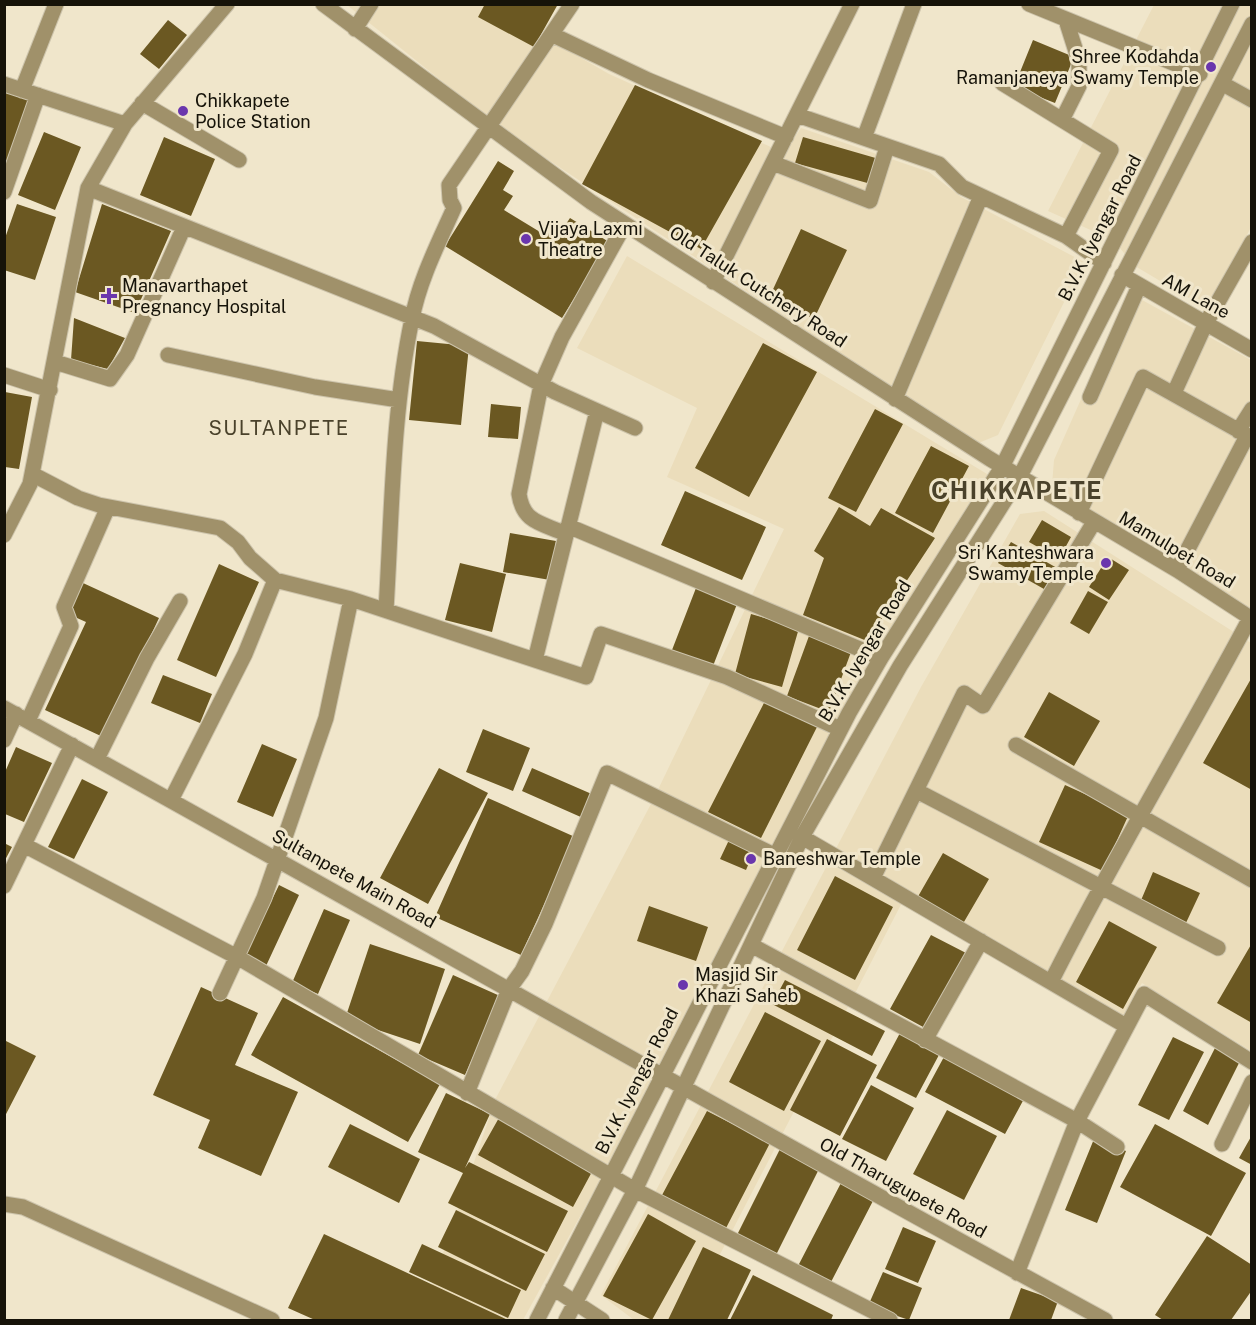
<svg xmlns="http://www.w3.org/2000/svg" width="1256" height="1325" font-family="'Public Sans',sans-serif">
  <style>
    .built { fill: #ebddbb }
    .building { fill: #6b5822 }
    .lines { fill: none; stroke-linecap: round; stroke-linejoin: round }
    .minor-casing { stroke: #cdc4ac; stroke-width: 17 }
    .minor { stroke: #a0916a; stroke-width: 15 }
    .poi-dot { fill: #6a36ad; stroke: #f0e6cb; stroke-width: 2 }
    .labels { text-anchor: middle; stroke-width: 6; stroke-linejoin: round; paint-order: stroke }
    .poi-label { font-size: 18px; fill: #161309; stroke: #f0e6cb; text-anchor: start }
    .street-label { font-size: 18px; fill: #161309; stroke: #f0e6cb }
    .neighbourhood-label { font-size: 20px; letter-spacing: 1.5px; fill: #4a422b; stroke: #f0e6cb }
    .district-label { font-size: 24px; font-weight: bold; letter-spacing: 1.5px; fill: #4a422b; stroke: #f0e6cb }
  </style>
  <rect width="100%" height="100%" fill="#f0e6cb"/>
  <path class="built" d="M347 5H489L609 74 784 153 801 128 929 172 961 197 1084 262 998 435 976 444 499 127Z
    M1154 5H1251V227L1209 310 1135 266 1113 240 1048 211Z
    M627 256 992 477 918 602 523 1320H420L496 1098 652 802 784 529 667 477 697 408 577 348Z
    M1133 295 1251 360V614L1052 485 1054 460 1086 388Z
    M1044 511 1251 643V1051L1142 983 1123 1016 908 891 686 1320H634L601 1295 921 687 1020 514Z"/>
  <path class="building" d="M485 4H558L534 47 478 17Z
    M168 20 187 35 159 69 140 54Z
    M1033 40 1074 57 1055 103 1014 87Z
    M635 85 762 141 701 249 582 184Z
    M4 91 30 99 4 176Z
    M44 132 81 147 55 210 18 195Z
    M164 137 215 159 191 216 140 195Z
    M803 137 879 159 871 184 795 163Z
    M498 161 514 171 503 190 513 196 504 210 545 235 554 221 564 227 570 218 609 242 562 318 445 246Z
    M17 204 56 217 35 280 4 270V241Z
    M102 204 171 231 135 313 75 292Z
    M801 229 847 250 814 319 769 298Z
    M74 318 125 338 108 369 71 360Z
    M417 341 469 346 461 425 409 420Z
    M763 343 817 372 749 497 695 468Z
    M5 392 32 397 19 469 5 467Z
    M491 404 521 407 518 439 488 437Z
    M875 409 903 424 856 512 828 498Z
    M931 446 969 466 933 533 895 513Z
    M685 491 766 527 742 580 661 545Z
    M839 507 870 526 881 508 935 538 867 641 803 615 824 558 814 551Z
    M1042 520 1071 537 1059 559 1029 542Z
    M510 533 556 541 550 580 503 572Z
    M1011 542 1057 568 1044 589 998 563Z
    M1108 557 1129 570 1109 600 1089 587Z
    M460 563 506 574 492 632 445 620Z
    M219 564 259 582 216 677 177 660Z
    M83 583 159 618 103 737 45 710 86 622 68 614Z
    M696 588 737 604 713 666 672 650Z
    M1088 591 1108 602 1089 634 1070 623Z
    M751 614 799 628 782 687 735 674Z
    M809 636 851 652 829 712 787 696Z
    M163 675 212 694 200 723 151 703Z
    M1252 677V790L1203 763Z
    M1049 692 1100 721 1074 766 1024 737Z
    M766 699 818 725 761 838 708 812Z
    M483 729 530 748 513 791 466 772Z
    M262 744 297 759 273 817 237 802Z
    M16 747 52 763 24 822 5 814V772Z
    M439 768 488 793 428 904 380 878Z
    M532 768 594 795 583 818 522 791Z
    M82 779 108 792 74 859 48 847Z
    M1065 785 1129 814 1103 871 1039 842Z
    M488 798 575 837 521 955 435 917Z
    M729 840 754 851 746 870 720 859Z
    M4 843 12 847 4 862Z
    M943 853 989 879 961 927 916 900Z
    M1153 872 1200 893 1185 925 1139 905Z
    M835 876 893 907 855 980 797 950Z
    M279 885 299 895 266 966 245 956Z
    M649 906 708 927 696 961 637 941Z
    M324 909 350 920 318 994 292 983Z
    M1109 921 1157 947 1123 1009 1076 982Z
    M931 935 966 953 925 1028 890 1009Z
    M1252 943V1023L1217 1003Z
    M370 944 445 969 420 1044 345 1019Z
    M453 975 500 996 465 1075 418 1055Z
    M785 980 885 1031 872 1056 772 1004Z
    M201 987 258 1013 235 1065 298 1092 261 1176 198 1148 210 1120 153 1095Z
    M283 997 440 1084 408 1142 251 1055Z
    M765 1012 821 1041 784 1111 729 1082Z
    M900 1033 940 1053 916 1098 876 1078Z
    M1173 1037 1204 1052 1169 1120 1138 1105Z
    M827 1039 877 1065 840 1136 790 1110Z
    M4 1040 36 1056 4 1118Z
    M1215 1048 1240 1061 1208 1125 1183 1111Z
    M945 1055 1025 1097 1005 1134 925 1092Z
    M871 1085 914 1108 886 1161 842 1139Z
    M446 1093 490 1114 465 1168 469 1162 568 1211 547 1252 448 1203 463 1173 418 1152Z
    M947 1110 997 1136 964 1200 913 1174Z
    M707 1111 770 1143 725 1230 661 1197Z
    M500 1116 594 1168 573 1207 478 1155Z
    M350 1124 420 1159 399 1203 328 1167Z
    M1155 1124 1246 1173 1211 1236 1120 1187Z
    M1252 1135V1165L1239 1158Z
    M1094 1139 1126 1151 1097 1223 1065 1210Z
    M780 1149 819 1169 775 1257 736 1237Z
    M842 1181 875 1197 831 1282 798 1266Z
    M456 1210 545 1254 526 1291 438 1247Z
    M648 1214 696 1241 652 1320 603 1296Z
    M903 1227 936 1241 918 1283 885 1269Z
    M324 1234 508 1320H315L288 1308Z
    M1207 1236 1252 1265V1290L1231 1320H1163L1155 1315Z
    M422 1244 521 1290 508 1318 409 1272Z
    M703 1247 751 1270 727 1320H668Z
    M883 1272 922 1288 909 1320 868 1306Z
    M753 1275 833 1315 831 1320H730Z
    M1021 1288 1058 1301 1051 1320H1009Z"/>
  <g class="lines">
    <defs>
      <path id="minor" d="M323 4 591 202 990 459 1177 570 1252 619
        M1029 4 1200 74
        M355 29 371 4
        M553 35 648 80 786 137
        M1002 83 1111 150 1066 236
        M4 84 125 124
        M1223 84 1252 100
        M22 90 56 4
        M142 103 239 160
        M797 115 939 164 962 187 1066 236 1104 263
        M1062 120 1079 86V61L1066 20
        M864 138 914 4
        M773 163 870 201 887 147
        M88 188 434 326 555 392 635 428
        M4 192 38 95
        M1122 275 1252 350
        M713 282 852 4
        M168 355 315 387 399 400
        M55 362 110 379 127 355 184 227
        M4 375 50 390
        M1174 393 1206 323 1252 242
        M1090 397 1139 286
        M895 399 981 196
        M1238 431 1252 409
        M32 474 78 498 99 505 220 528 238 542 250 558 275 580 351 599 586 677 601 634 727 677 840 729
        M1079 513 1143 377 1252 438
        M568 526 881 658
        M566 534C542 523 523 523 519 494L541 385 562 337 625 224
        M4 535 30 484 88 188 125 124 227 4
        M1177 570 1247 436
        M386 610C392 514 392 414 412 319 419 281 438 244 454 208L450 200 449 185 572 4
        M535 660 597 411
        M4 708C372 911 736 1120 1105 1320
        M28 721 71 626 64 607 108 507
        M4 740 16 714
        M1016 745 1252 880
        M97 759 147 658 180 601
        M917 791 1218 948
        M171 800 245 654 275 580
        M802 837 1126 1026
        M24 845 237 957 635 1190 890 1320
        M873 878 964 693 983 706 1094 522
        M4 886 72 745
        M751 945 1077 1121 1117 1147
        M1051 982C1113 858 1185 740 1250 618
        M220 993 264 898 326 718 351 599
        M925 1040 981 941
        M467 1093 509 989 522 971 545 924 607 773 774 855
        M1222 1144 1252 1082
        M4 1204 23 1207 272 1320
        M1017 1273 1077 1121 1144 994 1252 1062
        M553 1288 602 1320
        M537 1320 849 713 881 658 1002 467 1232 4
        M566 1320 635 1190 802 837 900 666 1019 478 1252 24"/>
    </defs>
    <use href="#minor" class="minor-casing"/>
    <use href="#minor" class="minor"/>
  </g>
  <g class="poi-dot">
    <circle cx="1211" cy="67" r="6"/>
    <circle cx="183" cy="111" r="6"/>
    <circle cx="526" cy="239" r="6"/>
    <path d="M106 287h6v6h6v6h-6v6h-6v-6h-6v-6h6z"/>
    <circle cx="1106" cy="563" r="6"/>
    <circle cx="751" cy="859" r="6"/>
    <circle cx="683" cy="985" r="6"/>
  </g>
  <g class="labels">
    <g class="poi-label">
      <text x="1199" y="63" text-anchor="end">Shree Kodahda<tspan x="1199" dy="21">Ramanjaneya Swamy Temple</tspan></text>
      <text x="195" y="107">Chikkapete<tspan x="195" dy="21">Police Station</tspan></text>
      <text x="538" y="235">Vijaya Laxmi<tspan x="538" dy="21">Theatre</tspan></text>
      <text x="122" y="292">Manavarthapet<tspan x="122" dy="21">Pregnancy Hospital</tspan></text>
      <text x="1094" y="559" text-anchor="end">Sri Kanteshwara<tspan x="1094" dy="21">Swamy Temple</tspan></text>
      <text x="763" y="865">Baneshwar Temple</text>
      <text x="695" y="981">Masjid Sir<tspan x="695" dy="21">Khazi Saheb</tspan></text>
    </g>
    <g class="street-label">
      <text transform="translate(1100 228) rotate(-63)" y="6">B.V.K. Iyengar Road</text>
      <text transform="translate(758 287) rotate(33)" y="6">Old Taluk Cutchery Road</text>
      <text transform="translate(1196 296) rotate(29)" y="6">AM Lane</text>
      <text transform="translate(1177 550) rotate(31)" y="6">Mamulpet Road</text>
      <text transform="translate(865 651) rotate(-59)" y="6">B.V.K. Iyengar Road</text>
      <text transform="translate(354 879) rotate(29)" y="6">Sultanpete Main Road</text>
      <text transform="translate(637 1081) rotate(-63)" y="6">B.V.K. Iyengar Road</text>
      <text transform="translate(903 1188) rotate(29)" y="6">Old Tharugupete Road</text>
    </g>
    <g class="neighbourhood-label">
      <text x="279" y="435">SULTANPETE</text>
    </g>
    <g class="district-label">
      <text x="1017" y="499">CHIKKAPETE</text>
    </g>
  </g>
  <rect width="1256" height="1325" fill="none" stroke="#161309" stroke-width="12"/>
</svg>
